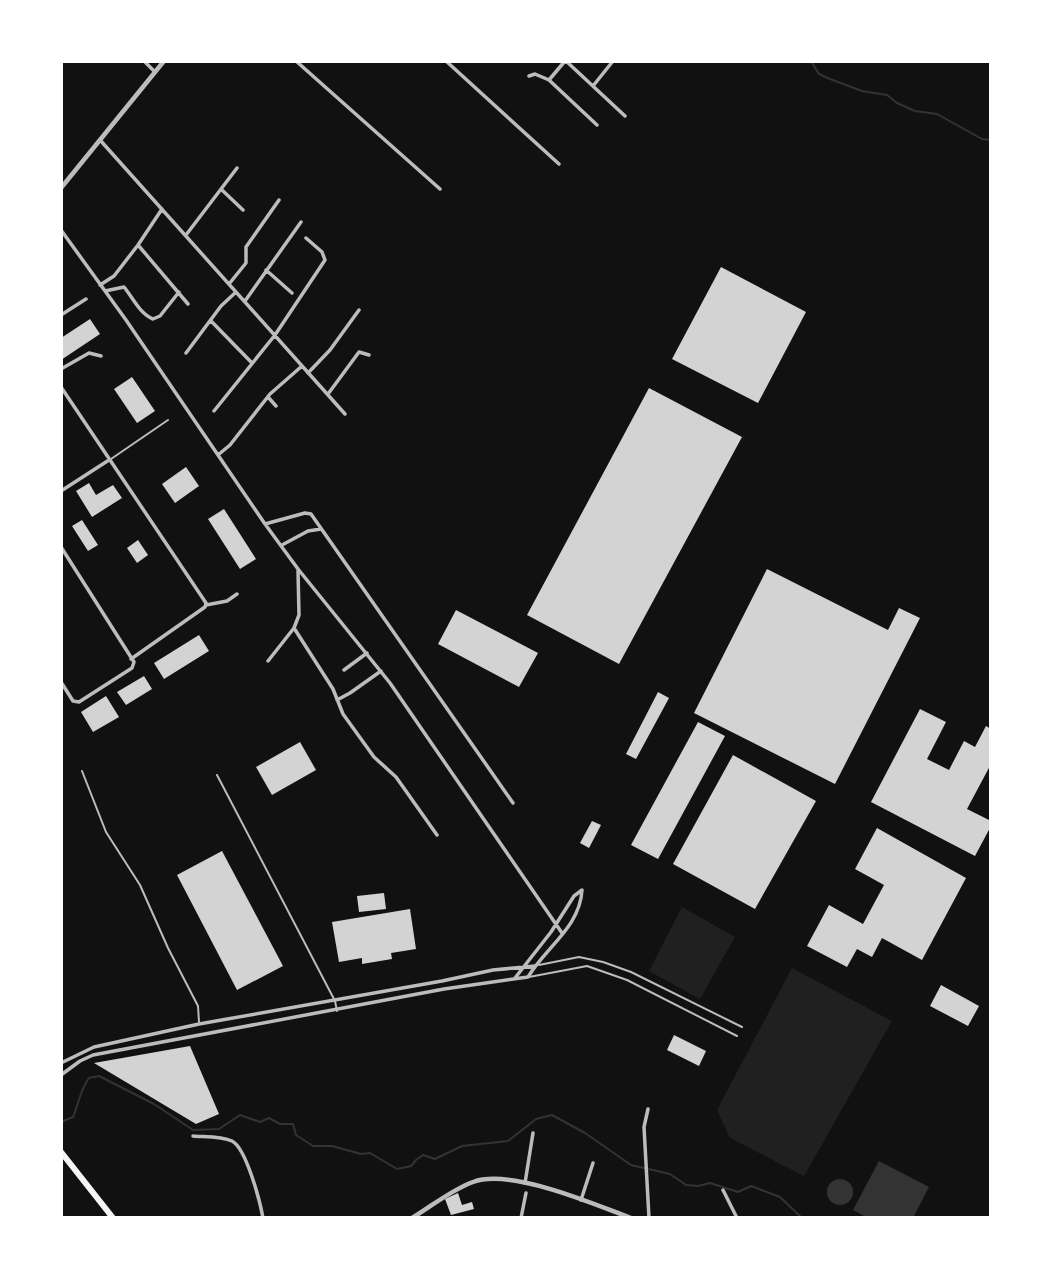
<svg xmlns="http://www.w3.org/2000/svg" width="1052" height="1279" font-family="'Noto Serif',serif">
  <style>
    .green { fill: #202020 }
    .water { fill: #333 }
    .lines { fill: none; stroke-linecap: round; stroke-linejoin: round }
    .stream { stroke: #333; stroke-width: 2 }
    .building { fill: #d3d3d3 }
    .service { stroke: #bcbcbc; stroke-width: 2 }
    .minor { stroke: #bcbcbc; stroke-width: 3.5 }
    .tertiary { stroke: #bcbcbc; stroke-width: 4.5 }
    .trunk { stroke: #f5f5f5; stroke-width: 6 }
  </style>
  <rect width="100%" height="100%" fill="#111"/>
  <path class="green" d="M682 907 735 937 700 999 649 971Z
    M792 968 892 1021 804 1176 730 1138 717 1110Z"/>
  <path class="water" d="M879 1161 929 1187 913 1218H868L853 1210Z
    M827 1192a13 13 0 1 1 26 0a13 13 0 1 1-26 0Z"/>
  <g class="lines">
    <path class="stream" d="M811 61 819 74 830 79 862 91 887 95 897 103 915 111 937 114 982 139 991 140
      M61 1122 73 1117C79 1103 80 1090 89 1078L99 1076 154 1104 193 1130 219 1129 240 1115 260 1122 269 1118 280 1124H293L296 1135 313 1146H332L361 1154 370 1153 397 1169 411 1166 416 1160 423 1155 435 1159 462 1146 508 1141 536 1119 552 1115 585 1133 631 1165 670 1174 686 1185 698 1186 710 1183 738 1192 751 1186 780 1197 802 1218"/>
  </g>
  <path class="building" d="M721 267 806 312 758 403 672 359Z
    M90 319 100 334 61 360V338Z
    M132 377 155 411 137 423 114 389Z
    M649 388 742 437 619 664 527 615Z
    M186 467 199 486 175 503 162 484Z
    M89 483 96 495 113 485 122 498 92 517 76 491Z
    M224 509 256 559 240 569 208 519Z
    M82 520 98 545 88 551 72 526Z
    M138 540 148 555 137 563 127 548Z
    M767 569 888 630 899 608 920 618 835 784 694 713Z
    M456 610 538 653 519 687 438 644Z
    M199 635 209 651 164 679 154 663Z
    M144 676 152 689 126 705 117 692Z
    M658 692 669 698 636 759 626 754Z
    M106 696 119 717 93 732 81 712Z
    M920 709 946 722 927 759 949 770 964 741 975 747 986 726 991 729V764L967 809 991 821V826L975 856 871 802Z
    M698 722 725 736 658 859 631 845Z
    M300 742 316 770 272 795 256 767Z
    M733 755 816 801 755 909 673 864Z
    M592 821 601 825 589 848 580 843Z
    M877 828 966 878 922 960 882 938 872 957 857 949 847 967 807 946 829 905 863 924 884 885 855 869Z
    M222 851 283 966 237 990 177 875Z
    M384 893 386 909 359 912 357 896Z
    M410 909 416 949 391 953 392 959 362 964V958L339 962 332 922Z
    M941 985 979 1006 968 1026 930 1006Z
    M674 1035 706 1051 699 1066 667 1050Z
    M190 1046 219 1114 196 1124 94 1063Z
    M458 1193 462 1205 472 1202 474 1209 451 1215 445 1199Z"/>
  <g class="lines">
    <path class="service" d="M111 459 168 420
      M82 771 106 832 140 885 168 948 198 1006 199 1022
      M217 775 335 1001 337 1011
      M539 965 579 957 603 962 631 972 742 1027
      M529 977 587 966 627 980 737 1036"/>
    <path class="minor" d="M144 61 155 72
      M296 61 440 189
      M446 61 559 164
      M566 61 625 116
      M529 76 535 74 549 80 565 61
      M549 80 597 125
      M593 86 613 61
      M100 140 345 414
      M222 190 243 210
      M162 209 138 245 188 304
      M61 230 126 320 265 524 298 569 390 683 562 933
      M186 235 237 168
      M266 270 292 293
      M229 284 246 263V247L279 200
      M100 285 114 276 138 245
      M105 291 124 287C133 298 140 314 153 319L160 316 179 292
      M245 301 301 222
      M61 315 86 299
      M211 321 252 363
      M186 353 221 306 236 292
      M61 369 89 353 101 356
      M308 373 330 350 359 310
      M61 387 206 603 205 607 131 659
      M328 394 359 352 369 355
      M268 397 276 406
      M214 411 275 335 325 260 322 252 306 238
      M218 455 230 445 270 394 302 366
      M61 491 109 460
      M265 524 305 513 311 514 513 803
      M282 545 308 531 321 529
      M61 547 134 662 132 668 79 702 73 701 61 682
      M298 571 299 615 294 628 333 689 343 714 374 757 396 777 437 835
      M206 605 227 601 237 594
      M268 661 294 628
      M344 670 367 653
      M337 700 350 693 381 671
      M515 978 551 932 574 896 582 890
      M61 1063 94 1047 199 1024 442 981 493 970 535 966
      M61 1075 80 1061 93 1055 444 989 528 977C546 947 580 927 582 890
      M648 1109 644 1127 649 1218
      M193 1136C204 1137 221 1136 232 1141 246 1148 260 1201 263 1218
      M525 1183 533 1133
      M723 1190 737 1218
      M581 1200 593 1163
      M521 1218 526 1193"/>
    <path class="tertiary" d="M61 188 164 61
      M412 1218C432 1206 451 1190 473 1182 511 1168 593 1204 631 1218"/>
    <path class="trunk" d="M61 1152 113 1218"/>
  </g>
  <rect width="1052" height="1279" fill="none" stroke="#ffffff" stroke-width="126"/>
</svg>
